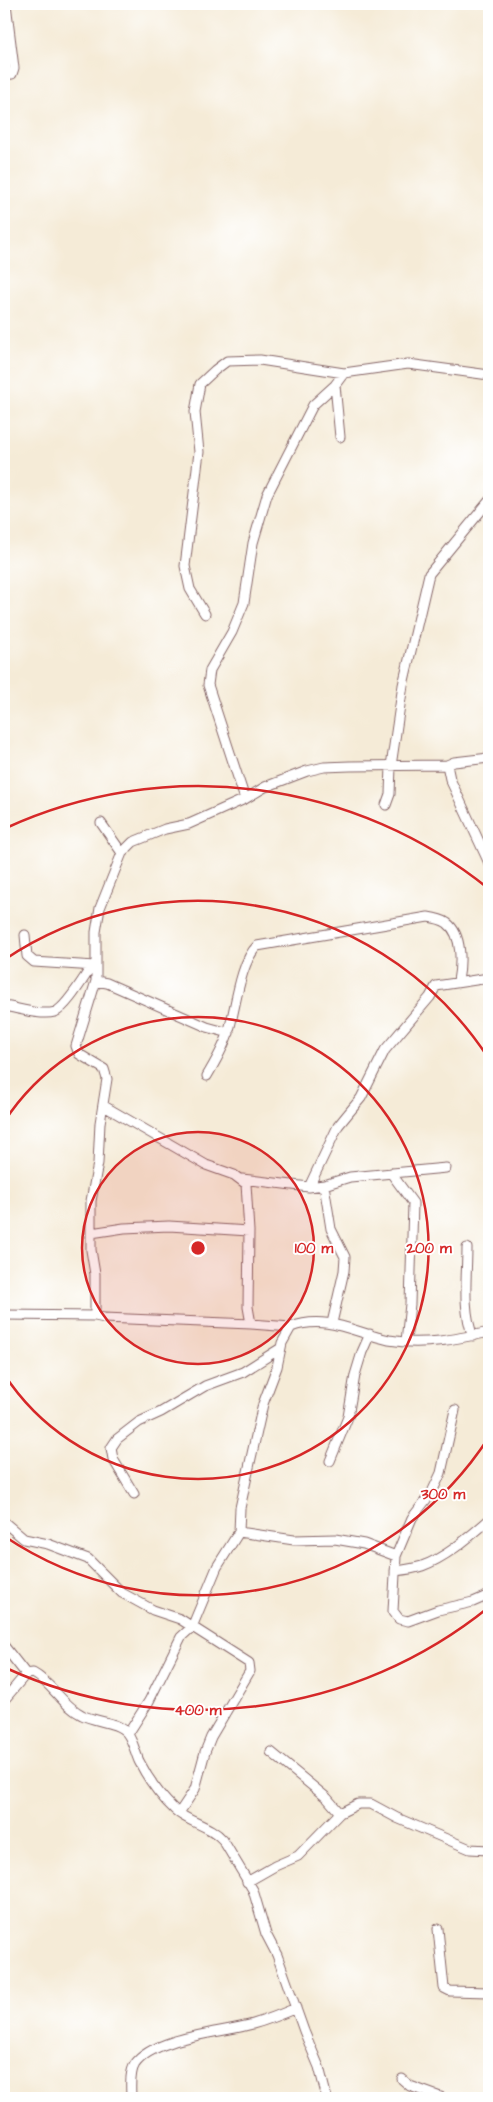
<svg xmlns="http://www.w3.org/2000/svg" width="493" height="2102" font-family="'Architects Daughter',sans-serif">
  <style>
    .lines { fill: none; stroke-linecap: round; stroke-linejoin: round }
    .street-casing { stroke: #866667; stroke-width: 11 }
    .street { stroke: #fff; stroke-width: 9 }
    .ring { fill: none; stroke: #d62828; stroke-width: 2.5 }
    .centre { fill: #d62828; stroke: #fff; stroke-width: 2.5 }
    .ring-label { font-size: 15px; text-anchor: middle; font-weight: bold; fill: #d62828; stroke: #fff; stroke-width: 4; stroke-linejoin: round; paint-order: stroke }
  </style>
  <rect width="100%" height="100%" fill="#fff"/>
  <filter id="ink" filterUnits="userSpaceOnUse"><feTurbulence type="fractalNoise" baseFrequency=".02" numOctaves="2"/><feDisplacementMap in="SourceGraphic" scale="10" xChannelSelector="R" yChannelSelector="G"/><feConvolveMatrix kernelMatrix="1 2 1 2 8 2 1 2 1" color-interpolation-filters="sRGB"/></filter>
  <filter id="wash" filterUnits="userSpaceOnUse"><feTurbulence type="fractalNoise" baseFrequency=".0096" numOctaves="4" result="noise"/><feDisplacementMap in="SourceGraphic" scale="20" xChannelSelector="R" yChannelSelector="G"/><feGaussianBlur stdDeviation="1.12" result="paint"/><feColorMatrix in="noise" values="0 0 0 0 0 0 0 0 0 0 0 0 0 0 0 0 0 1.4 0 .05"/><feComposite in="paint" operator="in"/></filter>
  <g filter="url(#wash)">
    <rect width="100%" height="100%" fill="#f5ebd7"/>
  </g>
  <g filter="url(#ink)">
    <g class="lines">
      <defs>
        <path id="street" d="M4 75 12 74 14 68 6 4
          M335 385 340 437
          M205 614 190 589 185 566 199 452 195 412 200 384 215 370 227 361 260 360 344 373 408 364 489 375
          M447 765 450 779 489 863
          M245 799 208 685 210 670 232 632 244 603 253 543 267 495 313 405 335 385 344 373
          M386 805 390 794 391 766 403 685 429 574 489 501
          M101 823 122 853
          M25 935 27 956 34 962 95 966
          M96 981 107 983 207 1027 229 1033
          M4 1006C18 1008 40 1016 55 1012 67 1007 84 977 92 966
          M207 1076C215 1062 225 1046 229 1030 236 1006 240 963 257 946L428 917C435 918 441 919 447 923 463 935 461 965 458 981
          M104 1106 206 1165 234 1175 246 1184 249 1231 248 1307 251 1324
          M391 1173 413 1203 410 1304 406 1341
          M242 1179 309 1187 324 1185 350 1177 446 1168
          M324 1185 331 1229 345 1257 344 1271 332 1323
          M309 1187 338 1126 361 1098 385 1050 430 997 436 986 489 978
          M91 1233 124 1228 169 1226 249 1231
          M467 1248C467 1275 462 1310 473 1336
          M4 1315 95 1316 104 1318 251 1324 291 1327
          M95 1316V1274L91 1250V1201L98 1163 100 1123 107 1079 104 1069 79 1054 76 1046 96 981V932L100 908 122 853 133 842 165 829 189 824 245 799 265 787 307 771 324 767 350 766 447 765 454 762 489 758
          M455 1410 441 1473 432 1492 412 1518 396 1556 393 1611 399 1619 408 1621 438 1610 473 1602 489 1595
          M330 1461 348 1417 355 1375 362 1352 370 1334
          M134 1494 113 1459 111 1448 117 1439 139 1422 161 1412 205 1386 243 1372 281 1348
          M4 1522 24 1539 48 1544 88 1559 122 1593 153 1610 180 1619 249 1663 250 1671 211 1737 205 1752 195 1789 179 1813
          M239 1532 294 1540 335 1539 364 1544 396 1556
          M395 1571C404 1570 413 1569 422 1566 447 1557 469 1537 489 1520
          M4 1646 26 1674
          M4 1700 26 1674 33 1673C52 1683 62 1705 82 1715 95 1722 117 1721 127 1733 133 1741 135 1752 139 1761 148 1779 160 1796 175 1810 189 1823 210 1825 223 1840L253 1890 266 1934 277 1955 304 2031 319 2067 327 2098
          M128 1734 149 1701 181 1637 192 1627 217 1567 239 1532 240 1508 263 1404 277 1367 282 1343 291 1327C327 1314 355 1333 389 1340 423 1346 457 1339 489 1332
          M271 1752 327 1798 340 1813
          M247 1882 275 1866 298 1856 340 1813 358 1804H371L397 1818 470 1849 489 1850
          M438 1929 444 1988 450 1991 489 1992
          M402 2079 410 2086 443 2098
          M131 2098C131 2088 129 2073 135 2064 154 2037 221 2033 253 2024 267 2020 282 2014 296 2008"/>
      </defs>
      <use href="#street" class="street-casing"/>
      <use href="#street" class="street"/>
    </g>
  </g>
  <circle cx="198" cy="1248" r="116" fill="#d62828" fill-opacity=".12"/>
  <g class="ring">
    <circle cx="198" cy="1248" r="116"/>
    <path d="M4 1122A231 231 0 1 1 4 1374"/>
    <path d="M489 1437A347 347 0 0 1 4 1536M4 960A347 347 0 0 1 489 1059"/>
    <path d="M489 1607A462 462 0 0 1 6 1668M6 828A462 462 0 0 1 489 889"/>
  </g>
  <circle cx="198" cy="1248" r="8" class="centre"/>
  <g class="ring-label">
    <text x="314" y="1253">100 m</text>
    <text x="429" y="1253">200 m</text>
    <text x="443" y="1499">300 m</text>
    <text x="198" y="1715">400 m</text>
  </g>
  <rect width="493" height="2102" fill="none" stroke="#fff" stroke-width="20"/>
</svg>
